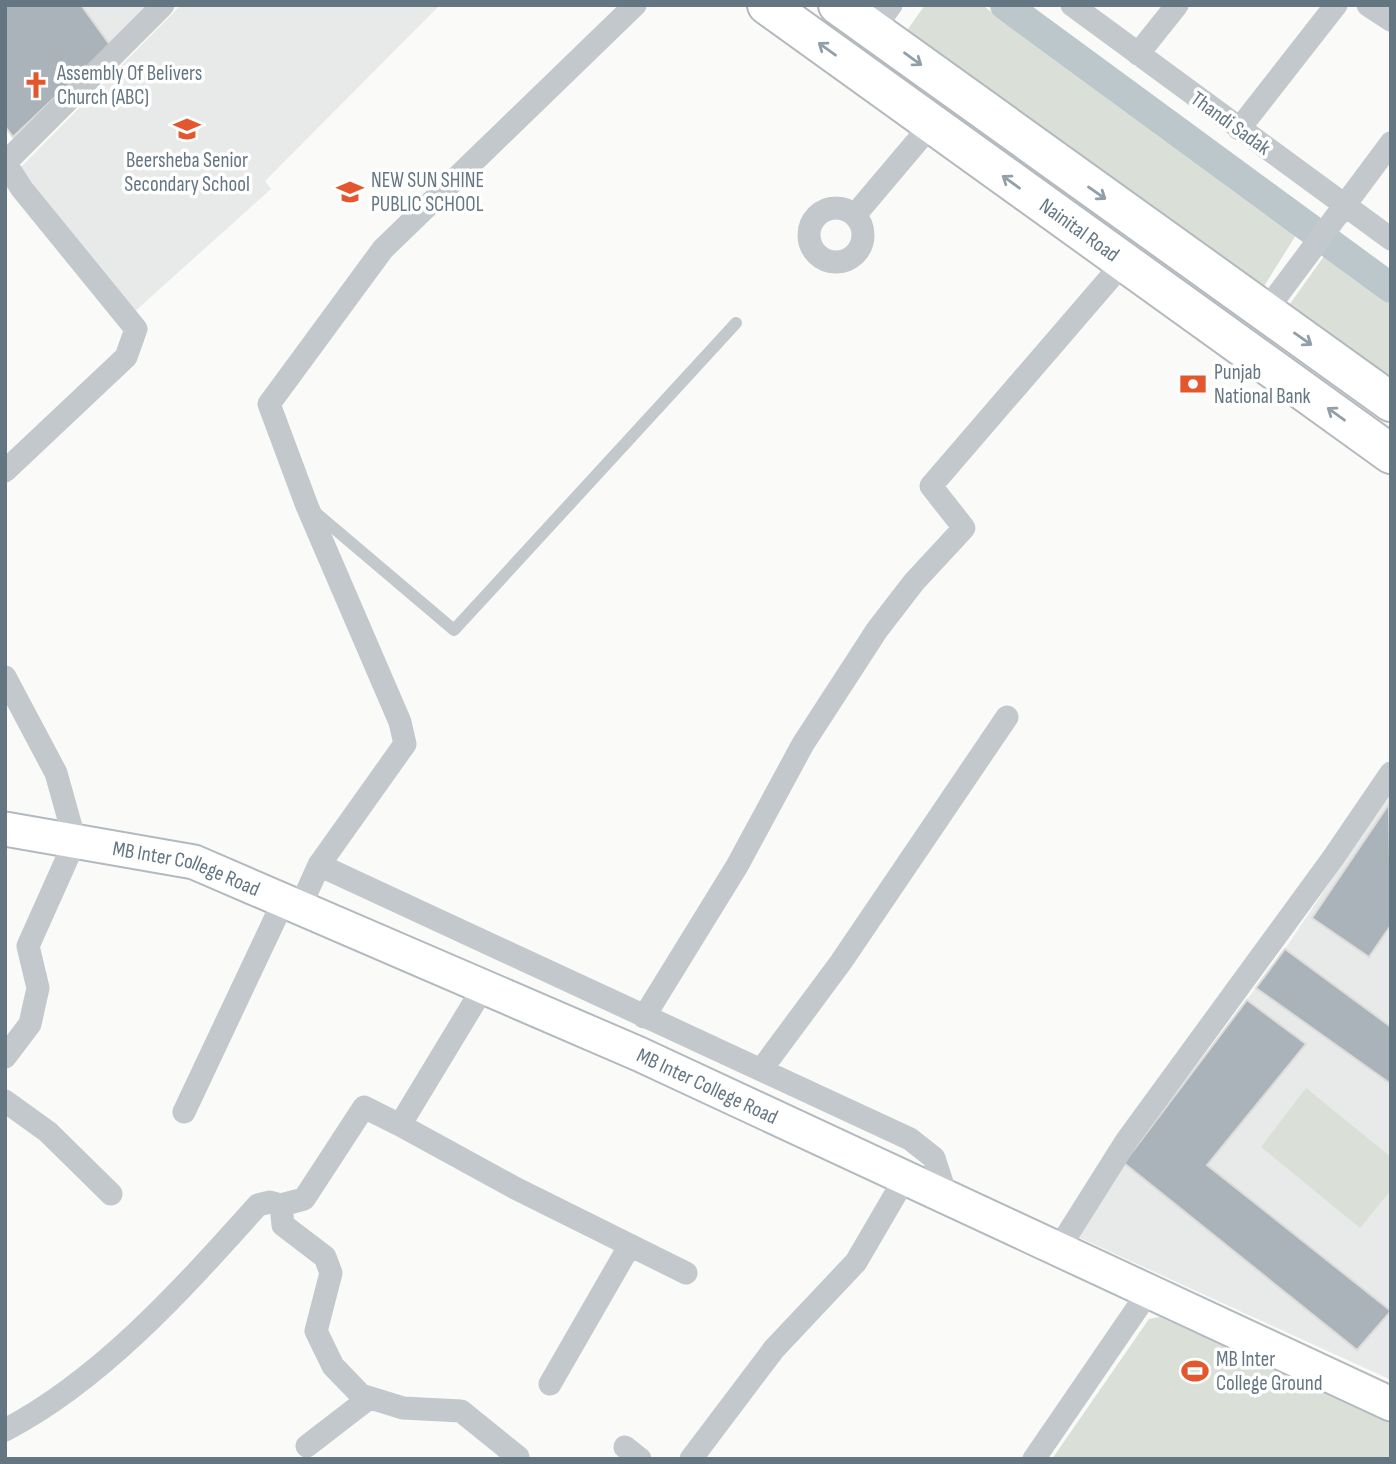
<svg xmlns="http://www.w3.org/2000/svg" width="1396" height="1464" font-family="'Sofia Sans Condensed',sans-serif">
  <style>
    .built { fill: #e8e9e9 }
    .green { fill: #dadfd7 }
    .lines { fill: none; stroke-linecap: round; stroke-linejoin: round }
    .canal { stroke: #bbc7cb; stroke-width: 30 }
    .building { fill: #aab3b9; stroke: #dcdcda; stroke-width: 2 }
    .secondary-casing { stroke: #b3babf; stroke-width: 37 }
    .highway-casing { stroke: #b4b9bd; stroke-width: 42 }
    .lane { stroke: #c3c8cc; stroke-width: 12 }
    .street { stroke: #c3c8cc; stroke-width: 23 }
    .secondary { stroke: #fff; stroke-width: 33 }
    .highway { stroke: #fff; stroke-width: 38 }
    .oneway { stroke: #939fa8 }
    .labels { text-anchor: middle; stroke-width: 7; stroke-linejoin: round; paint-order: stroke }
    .poi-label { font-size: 21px; fill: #657683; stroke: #fff; text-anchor: start }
    .street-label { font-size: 21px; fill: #657683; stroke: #fff }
  </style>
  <rect width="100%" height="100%" fill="#fafaf8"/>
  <path class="built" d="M81 5H150L110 45Z
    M181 5H440L265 181 271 189 133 313 20 168Z
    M1391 791V1380L1078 1237 1124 1163 1285 949Z"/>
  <path class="green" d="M925 5H982L1296 235 1261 291 903 36Z
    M1327 252 1391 299V383L1287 308Z
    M1306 1088 1391 1157V1190L1360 1228 1261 1147Z
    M1160 1317 1391 1423V1459H1052L1149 1319Z"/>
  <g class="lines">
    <path class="canal" d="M1005 5 1391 288"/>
  </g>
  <path class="building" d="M5 5H81L110 45 13 137 5 126Z
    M1389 804 1391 925 1369 957 1312 918Z
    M1285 949 1391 1027V1084L1256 988Z
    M1247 1000 1306 1044 1207 1165 1391 1311 1357 1350 1124 1163Z"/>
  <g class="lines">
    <defs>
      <g id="secondary">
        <path id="s1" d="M5 829 194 862 639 1054 1391 1404"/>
      </g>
      <g id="highway">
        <path id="s2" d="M767 5 1391 454"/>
        <path d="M838 5 1391 402"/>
      </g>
    </defs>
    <use href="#secondary" class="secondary-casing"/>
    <use href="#highway" class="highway-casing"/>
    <path class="lane" d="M316 513 454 630 736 323"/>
    <path class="street" d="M1072 5 1391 239
      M1368 5 1391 20
      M873 30 891 5
      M1138 54 1177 5
      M1239 129 1336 5
      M5 163 163 5
      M809 235a27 27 0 1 1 54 0a27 27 0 1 1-54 0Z
      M855 215 931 125
      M1265 312 1391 143
      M5 471 126 357 136 329 22 189 6 164
      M5 677 56 773 75 841 28 946 38 988 30 1024 5 1057
      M319 865 910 1139 934 1158 947 1198
      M300 907 319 865 405 744 400 722 307 506 269 404 383 249 635 5
      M644 1017 737 866 803 744 877 630 914 582 964 528 931 486 1123 263
      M761 1070 841 962 1007 717
      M5 1101 48 1132 111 1194
      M184 1112 284 900
      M400 1125 515 1188 686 1273
      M281 1205 283 1225 325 1257 331 1273 316 1331 333 1366 361 1395 403 1408 461 1411 518 1457
      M1057 1251 1127 1140 1333 858 1391 773
      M550 1384 630 1245
      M5 1430C103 1379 185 1286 258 1205L270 1202 281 1205 304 1199 364 1107 400 1125 483 988
      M307 1446 368 1399
      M625 1447 640 1459
      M691 1459 774 1349 856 1262 905 1178
      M1034 1459 1147 1294"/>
    <use href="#secondary" class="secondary"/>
    <use href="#highway" class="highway"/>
  </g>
  <defs><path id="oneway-shaft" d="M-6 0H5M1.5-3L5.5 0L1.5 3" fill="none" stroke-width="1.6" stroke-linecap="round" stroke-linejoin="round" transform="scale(1.75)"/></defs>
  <g class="oneway">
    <use href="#oneway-shaft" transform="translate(827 49) rotate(-144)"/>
    <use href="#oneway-shaft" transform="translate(913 59) rotate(36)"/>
    <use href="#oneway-shaft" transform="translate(1011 182) rotate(-144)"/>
    <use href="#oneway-shaft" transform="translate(1097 193) rotate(35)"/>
    <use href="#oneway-shaft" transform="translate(1303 339) rotate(35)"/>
    <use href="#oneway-shaft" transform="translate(1336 414) rotate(-144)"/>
  </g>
  <defs>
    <symbol id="church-bare" viewBox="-9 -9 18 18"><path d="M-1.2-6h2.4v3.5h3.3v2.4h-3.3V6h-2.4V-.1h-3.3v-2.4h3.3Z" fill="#e4572e" stroke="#fff" stroke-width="2.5" paint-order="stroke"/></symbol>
    <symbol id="school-bare" viewBox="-9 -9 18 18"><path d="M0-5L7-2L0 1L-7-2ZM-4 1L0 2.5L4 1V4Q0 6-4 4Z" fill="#e4572e" stroke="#fff" stroke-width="2.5" paint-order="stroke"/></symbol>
    <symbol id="bank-bare" viewBox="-9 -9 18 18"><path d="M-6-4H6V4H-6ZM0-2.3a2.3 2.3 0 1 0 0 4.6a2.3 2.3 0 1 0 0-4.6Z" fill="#e4572e" stroke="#fff" stroke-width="2.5" paint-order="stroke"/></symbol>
    <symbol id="stadium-bare" viewBox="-9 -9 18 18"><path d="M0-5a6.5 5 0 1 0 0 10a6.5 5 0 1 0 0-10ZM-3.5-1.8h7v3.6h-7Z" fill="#e4572e" stroke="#fff" stroke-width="2.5" paint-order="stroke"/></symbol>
  </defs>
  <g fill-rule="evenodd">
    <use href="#church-bare" x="17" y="66" width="38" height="38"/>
    <use href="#school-bare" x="168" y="110" width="38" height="38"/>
    <use href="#school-bare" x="331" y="173" width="38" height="38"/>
    <use href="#bank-bare" x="1174" y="365" width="38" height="38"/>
    <use href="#stadium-bare" x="1176" y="1352" width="38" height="38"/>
  </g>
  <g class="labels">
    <g class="poi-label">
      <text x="57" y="80">Assembly Of Belivers<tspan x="57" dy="24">Church (ABC)</tspan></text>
      <text x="187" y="167" text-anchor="middle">Beersheba Senior<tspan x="187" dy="24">Secondary School</tspan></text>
      <text x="371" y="187">NEW SUN SHINE<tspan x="371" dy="24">PUBLIC SCHOOL</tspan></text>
      <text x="1214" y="379">Punjab<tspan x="1214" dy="24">National Bank</tspan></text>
      <text x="1216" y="1366">MB Inter<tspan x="1216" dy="24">College Ground</tspan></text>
    </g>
    <g class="street-label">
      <text transform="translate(1231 123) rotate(36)" y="7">Thandi Sadak</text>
      <text dy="7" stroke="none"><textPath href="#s2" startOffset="385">Nainital Road</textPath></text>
      <text dy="7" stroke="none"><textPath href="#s1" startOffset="186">MB Inter College Road</textPath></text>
      <text dy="7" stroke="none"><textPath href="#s1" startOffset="752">MB Inter College Road</textPath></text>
    </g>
  </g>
  <rect width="1396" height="1464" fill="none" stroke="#657683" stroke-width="14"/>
</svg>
